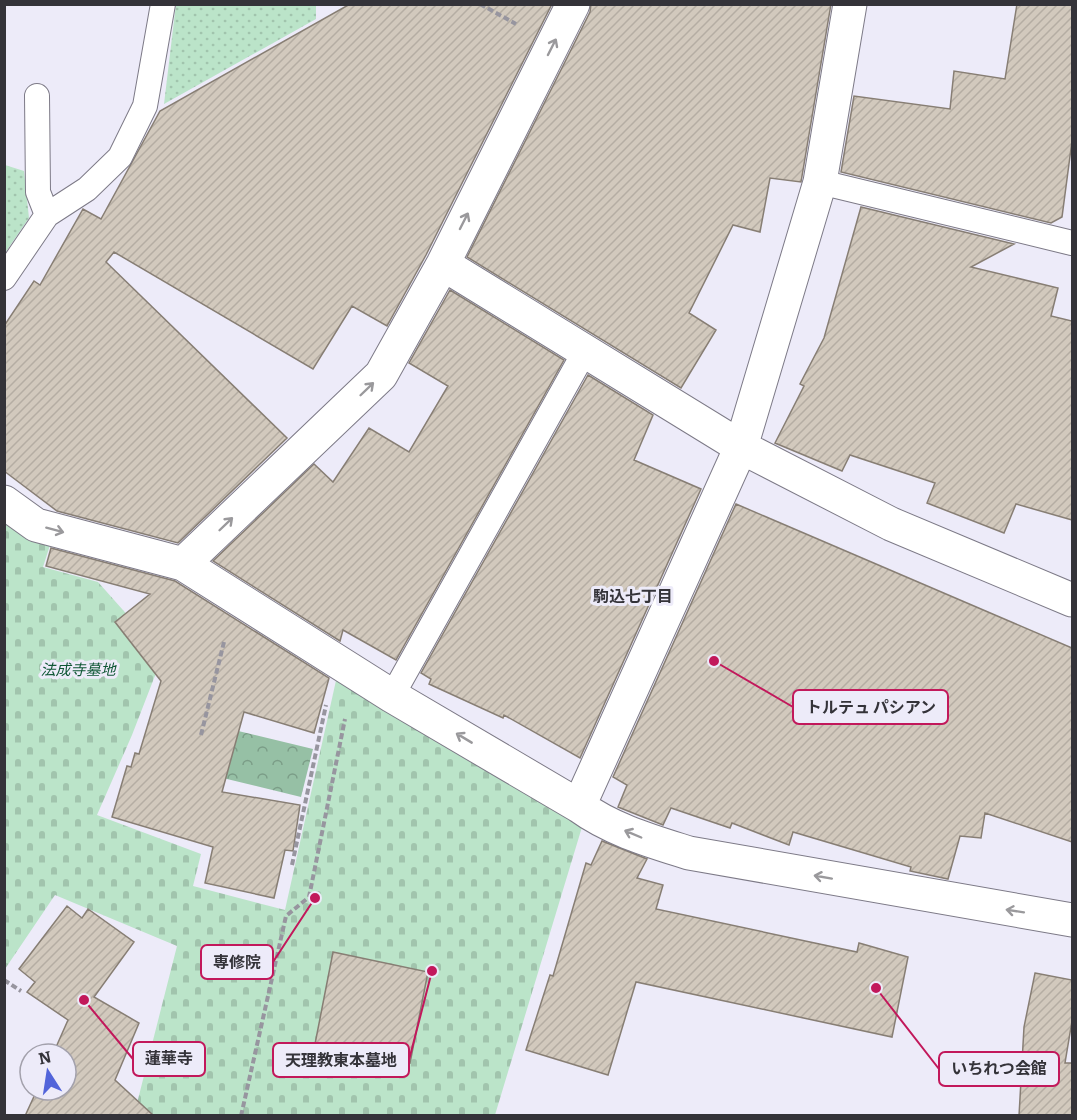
<svg xmlns="http://www.w3.org/2000/svg" width="1077" height="1120" font-family="Bitter,'Noto Sans JP',serif">
  <style>
    .forest { fill: url(#forest-crowns) }
    .cemetery { fill: url(#cemetery-stones) }
    .park { fill: url(#park-dots) }
    .building { fill: url(#building-hatch); stroke: #877e74; stroke-width: 1.5 }
    .lines { fill: none; stroke-linecap: round; stroke-linejoin: round }
    .lane-casing { stroke: #7d7a87; stroke-width: 26 }
    .street-casing { stroke: #7d7a87; stroke-width: 35 }
    .path { stroke: #97959f; stroke-width: 4; stroke-dasharray: 6 3; stroke-linecap: butt }
    .lane { stroke: #fff; stroke-width: 24 }
    .street { stroke: #fff; stroke-width: 33 }
    .oneway { stroke: #9a999c }
    .labels { text-anchor: middle; stroke-width: 6; stroke-linejoin: round; paint-order: stroke }
    .park-label { font-size: 15px; font-style: italic; fill: #0f5735; stroke: #edebf9 }
    .neighbourhood-label { font-size: 16px; font-weight: bold; fill: #343339; stroke: #edebf9 }
    .leader { fill: none; stroke: #c2185b; stroke-width: 2 }
    .callout-dot { fill: #c2185b; stroke: #edebf9; stroke-width: 2 }
    .callout { fill: #edebf9; stroke: #c2185b; stroke-width: 2 }
    .callout-label { font-size: 16px; text-anchor: middle; font-weight: bold; fill: #343339 }
  </style>
  <defs>
    <pattern id="forest-crowns" width="20" height="18" patternUnits="userSpaceOnUse" patternTransform="scale(1.5)"><rect width="20" height="18" fill="#96c0a5"/><path d="M2 6a3 3 0 1 1 6 0M12 15a3 3 0 1 1 6 0" fill="none" stroke="#7b9d87"/></pattern>
    <pattern id="cemetery-stones" width="16" height="16" patternUnits="userSpaceOnUse" patternTransform="scale(1.5)"><rect width="16" height="16" fill="#bbe4c9"/><path d="M2 7V4a2 2 0 0 1 4 0v3zM10 15v-3a2 2 0 0 1 4 0v3z" fill="#a1c4ad"/></pattern>
    <pattern id="park-dots" width="8" height="8" patternUnits="userSpaceOnUse" patternTransform="scale(1.5)"><rect width="8" height="8" fill="#bbe4c9"/><path d="M2 2h.1M6 6h.1" fill="none" stroke="#a1c4ad" stroke-width="1.8" stroke-linecap="round"/></pattern>
    <pattern id="building-hatch" width="6" height="6" patternUnits="userSpaceOnUse" patternTransform="scale(1.5)"><rect width="6" height="6" fill="#d2c9bd"/><path d="M-1 1l2-2M0 6l6-6M5 7l2-2" fill="none" stroke="#b5ada3"/></pattern>
  </defs>
  <rect width="100%" height="100%" fill="#edebf9"/>
  <path class="forest" d="M209 724 313 749 301 797 198 772Z"/>
  <path class="cemetery" d="M4 522 51 542 43 567 98 582 163 655 132 735 97 815 201 854 193 886 285 910 337 676 582 827 495 1115H134L177 946 55 895 5 969Z"/>
  <path class="park" d="M176 4 316 5V19L164 104Z
    M5 165 24 171 29 218 5 253Z"/>
  <path class="building" d="M350 4H552L426 255 387 326 352 306 313 369 114 252 106 262 287 438 178 543 57 511 4 471V326L34 281 40 285 83 209 101 219 160 111Z
    M591 4H831L801 182 770 178 760 232 733 225 689 313 716 330 681 388 467 257 590 12Z
    M1017 4H1072V141L1062 217 1051 223 841 172 854 96 950 109 954 71 1005 79Z
    M861 207 1014 244 971 267 1058 288 1051 316 1072 321V520L1016 504 1004 533 927 503 935 483 850 455 842 471 775 443 804 386 800 384 824 338Z
    M450 290 564 360 396 660 343 630 340 641 213 561 314 464 333 482 369 428 409 452 448 386 409 363Z
    M588 375 653 415 634 460 701 489 580 758 504 715 503 718 429 684 431 679 421 673Z
    M736 504 1072 648V842L985 813 981 838 960 836 948 879 910 871 911 867 793 832 789 845 732 823 730 828 671 808 663 825 618 807 627 785 613 777Z
    M51 548 175 581 329 678 314 733 244 712 222 792 300 805 293 851 285 850 274 898 205 883 213 847 112 817 127 766 131 767 135 753 139 754 161 681 115 622 150 594 46 566Z
    M602 841 647 859 637 878 663 885 656 909 857 952 859 943 908 957 892 1037 636 982 608 1075 526 1050 550 975 553 976 586 863 591 865Z
    M67 906 82 918 88 909 134 942 94 997 139 1023 115 1080 154 1116H25L37 1090H66V1054H53L68 1020 27 992 35 982 19 969Z
    M333 952 428 972 410 1063 315 1044Z
    M1035 973 1072 980V1021L1065 1063H1072V1116H1019L1024 1027Z"/>
  <g class="lines">
    <defs>
      <path id="lane" d="M37 96 38 192 47 215
        M820 182 1072 243
        M4 278 47 215 87 189 120 157 145 106 163 4
        M392 696 585 351"/>
      <path id="street" d="M443 264 741 447 820 182 850 4
        M4 502 36 525 183 564 392 696 579 806C612 830 651 841 689 853L1072 920
        M183 564 381 375 443 264 573 4
        M579 806 741 447 891 524 1072 600"/>
    </defs>
    <use href="#lane" class="lane-casing"/>
    <use href="#street" class="street-casing"/>
    <path class="path" d="M480 4 516 24
      M201 735 224 642
      M292 865 326 705
      M4 980 21 991
      M241 1116 286 916 309 897 345 719"/>
    <use href="#lane" class="lane"/>
    <use href="#street" class="street"/>
  </g>
  <defs><path id="oneway-shaft" d="M-6 0H5M1.5-3L5.5 0L1.5 3" fill="none" stroke-width="1.6" stroke-linecap="round" stroke-linejoin="round" transform="scale(1.5)"/></defs>
  <g class="oneway">
    <use href="#oneway-shaft" transform="translate(552 47) rotate(-63)"/>
    <use href="#oneway-shaft" transform="translate(464 221) rotate(-63)"/>
    <use href="#oneway-shaft" transform="translate(367 389) rotate(-44)"/>
    <use href="#oneway-shaft" transform="translate(226 524) rotate(-44)"/>
    <use href="#oneway-shaft" transform="translate(55 530) rotate(15)"/>
    <use href="#oneway-shaft" transform="translate(464 738) rotate(-149)"/>
    <use href="#oneway-shaft" transform="translate(633 834) rotate(-157)"/>
    <use href="#oneway-shaft" transform="translate(823 877) rotate(-170)"/>
    <use href="#oneway-shaft" transform="translate(1015 911) rotate(-171)"/>
  </g>
  <g class="labels">
    <g class="park-label">
      <text x="78" y="675">法成寺墓地</text>
    </g>
    <g class="neighbourhood-label">
      <text x="633" y="602">駒込七丁目</text>
    </g>
  </g>
  <path class="leader" d="M714 661L793 707M315 898L273 962M84 1000L133 1059M432 971L409 1060M876 988L939 1069"/>
  <g class="callout-dot">
    <circle cx="714" cy="661" r="6"/>
    <circle cx="315" cy="898" r="6"/>
    <circle cx="84" cy="1000" r="6"/>
    <circle cx="432" cy="971" r="6"/>
    <circle cx="876" cy="988" r="6"/>
  </g>
  <g class="callout">
    <rect x="793" y="690" width="155" height="34" rx="6"/>
    <rect x="201" y="945" width="72" height="34" rx="6"/>
    <rect x="133" y="1042" width="72" height="34" rx="6"/>
    <rect x="273" y="1043" width="136" height="34" rx="6"/>
    <rect x="939" y="1052" width="120" height="34" rx="6"/>
  </g>
  <g class="callout-label">
    <text x="871" y="713">トルテュ パシアン</text>
    <text x="237" y="968">専修院</text>
    <text x="169" y="1064">蓮華寺</text>
    <text x="341" y="1066">天理教東本墓地</text>
    <text x="999" y="1074">いちれつ会館</text>
  </g>
  <rect width="1077" height="1120" fill="none" stroke="#343339" stroke-width="12"/>
  <g transform="translate(48 1072) rotate(348)"><circle r="28" fill="#edebf9" stroke="#a3a1ac" stroke-width="1.5"/>
  <path d="M0-4.5L10 22L0 15L-10 22Z" fill="#5264da"/>
  <text y="-9" font-size="16" font-weight="bold" text-anchor="middle" fill="#343339">N</text>
  </g>
</svg>
